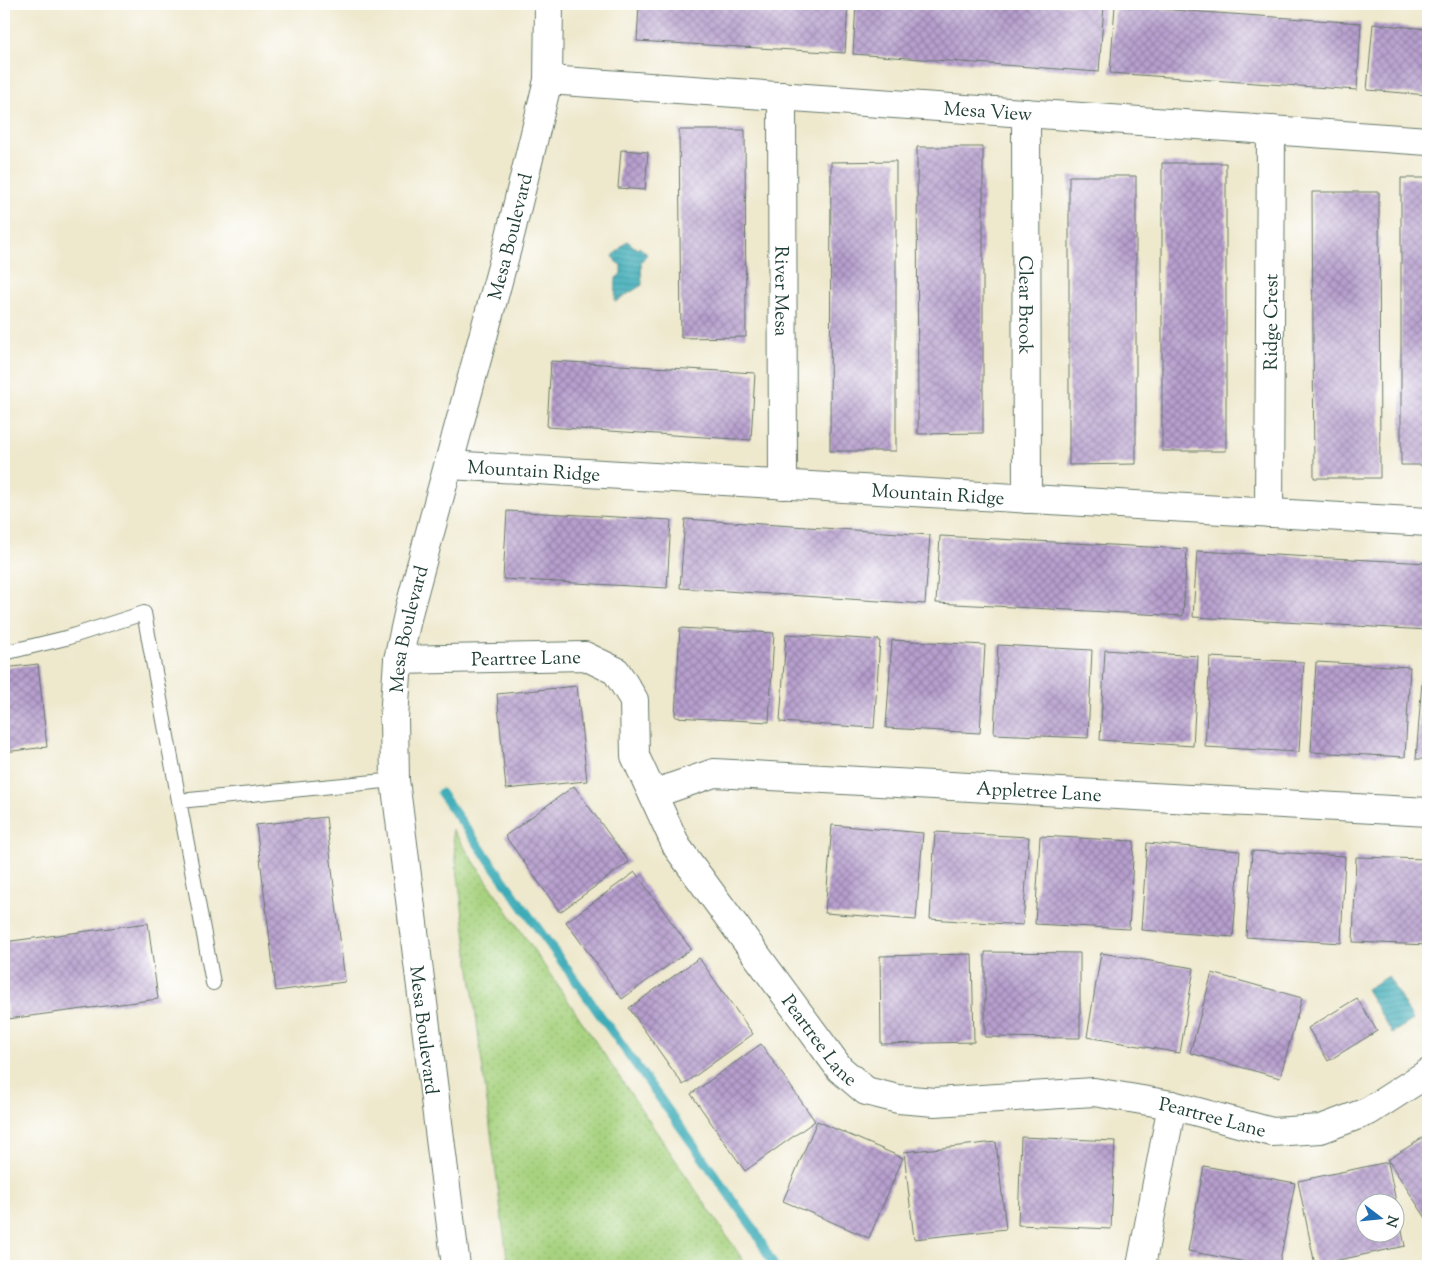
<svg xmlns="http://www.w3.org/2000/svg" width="1432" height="1270" font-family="'Sorts Mill Goudy',serif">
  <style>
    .grass { fill: url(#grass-dots); stroke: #63885a }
    .water { fill: url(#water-rules); stroke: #2e7476 }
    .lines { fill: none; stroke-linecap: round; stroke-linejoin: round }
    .stream { stroke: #3cacb7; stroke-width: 9 }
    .building { fill: url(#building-cross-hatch); fill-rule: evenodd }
    .service-casing { stroke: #677969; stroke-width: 16 }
    .minor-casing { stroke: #677969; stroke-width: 30 }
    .tertiary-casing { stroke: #677969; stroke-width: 30 }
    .service { stroke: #fff; stroke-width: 14 }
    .minor { stroke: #fff; stroke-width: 28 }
    .tertiary { stroke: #fff; stroke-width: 28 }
    .labels { text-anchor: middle; stroke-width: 4; stroke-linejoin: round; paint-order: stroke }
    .street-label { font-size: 19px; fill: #1f3d34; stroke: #fff }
  </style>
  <defs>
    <pattern id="grass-dots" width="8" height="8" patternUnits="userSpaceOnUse" patternTransform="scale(1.25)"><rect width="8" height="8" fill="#a7d27f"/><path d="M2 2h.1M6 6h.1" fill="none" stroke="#8fb56e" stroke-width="1.8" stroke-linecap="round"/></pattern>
    <pattern id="water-rules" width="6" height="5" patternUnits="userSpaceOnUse" patternTransform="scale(1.25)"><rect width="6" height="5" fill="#3cacb7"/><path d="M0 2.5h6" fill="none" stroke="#328d96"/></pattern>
    <pattern id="building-cross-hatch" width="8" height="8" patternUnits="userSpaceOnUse" patternTransform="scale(1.25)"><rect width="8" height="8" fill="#b79fce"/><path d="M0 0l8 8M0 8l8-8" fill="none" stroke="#9483a8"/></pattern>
  </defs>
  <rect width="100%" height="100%" fill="#fff"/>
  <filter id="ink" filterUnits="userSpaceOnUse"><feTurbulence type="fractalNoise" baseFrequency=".02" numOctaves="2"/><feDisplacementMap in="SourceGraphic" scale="10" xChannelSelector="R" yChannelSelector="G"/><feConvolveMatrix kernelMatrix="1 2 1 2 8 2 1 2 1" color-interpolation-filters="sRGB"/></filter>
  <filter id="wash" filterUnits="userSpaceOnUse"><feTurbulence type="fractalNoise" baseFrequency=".0096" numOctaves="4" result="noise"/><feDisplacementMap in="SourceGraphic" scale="20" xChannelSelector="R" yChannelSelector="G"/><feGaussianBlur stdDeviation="1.12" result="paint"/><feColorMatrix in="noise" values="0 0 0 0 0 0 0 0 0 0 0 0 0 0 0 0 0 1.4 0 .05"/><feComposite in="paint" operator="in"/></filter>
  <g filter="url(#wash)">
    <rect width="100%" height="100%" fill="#eee8cc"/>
    <path class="grass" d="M452 829 747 1266H508Z"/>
    <path class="water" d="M627 241 637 249 639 247 647 254 641 262 642 285 615 302 616 278 621 274V265L616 262 613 256Z
      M1388 976 1413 1020 1392 1033 1366 989Z"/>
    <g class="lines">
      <path class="stream" d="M441 793 755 1231 774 1266"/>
    </g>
    <g id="blocks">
      <path class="building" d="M639 4H848L845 53 637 41Z
        M856 4 1104 5 1099 72 853 54Z
        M1115 6 1361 23 1357 90 1110 73Z
        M1373 24 1428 29V95L1367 90Z
        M679 130H745L746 337 681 338Z
        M917 147H983V433L918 434Z
        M621 150 648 152 645 190 618 188Z
        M896 161V451H830L831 162Z
        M1162 163H1226V451H1162Z
        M1069 176H1136V464L1069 465Z
        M1401 178H1428V465H1401Z
        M1312 192H1379L1380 478H1314Z
        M551 361 755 373 751 440 547 427Z
        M507 511 671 520 667 588 503 579Z
        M685 519 930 535 925 604 680 588Z
        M940 536 1187 549 1183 616 936 603Z
        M1197 551 1428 563V630L1193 617Z
        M680 628 774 633 769 722 675 717Z
        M786 634 880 640 874 728 780 722Z
        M892 640 985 645 980 733 886 728Z
        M998 645 1092 650 1088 738 994 734Z
        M1105 650 1198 656 1193 746 1100 740Z
        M1210 657 1304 662 1299 752 1205 747Z
        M1316 662 1410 667 1405 757 1311 752Z
        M38 664 47 747 4 752V668Z
        M1423 668H1428V759H1416Z
        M577 686 587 781 506 789 497 694Z
        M574 786 629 862 560 912 505 836Z
        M326 817 345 982 276 991 256 825Z
        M832 825 923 833 916 920 825 913Z
        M935 832 1029 837 1023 925 930 919Z
        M1040 836 1134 841 1129 929 1035 924Z
        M1147 843 1240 851 1233 937 1141 930Z
        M1252 851 1345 856 1341 943 1246 937Z
        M1356 857 1428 859V945L1353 942Z
        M635 872 691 949 622 999 566 922Z
        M148 923 158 999 8 1019 4 987V942Z
        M985 952 1080 953V1038L985 1037Z
        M1101 953 1194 968 1180 1053 1087 1037Z
        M972 954 974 1042 881 1044 880 956Z
        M699 958 753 1034 683 1085 629 1008Z
        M1212 973 1302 998 1280 1078 1190 1053Z
        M1357 998 1377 1031 1328 1061 1308 1028Z
        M761 1044 815 1121 745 1171 691 1094Z
        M817 1121 903 1158 869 1238 783 1201Z
        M1428 1134V1221L1388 1160Z
        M1021 1137 1115 1141 1111 1229 1018 1225Z
        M996 1142 1006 1229 914 1239 904 1152Z
        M1388 1162 1405 1246 1315 1265 1298 1181ZM1364 1202H1394V1232H1364Z
        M1204 1166 1295 1183 1279 1266H1268L1188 1251Z"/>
    </g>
  </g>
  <g filter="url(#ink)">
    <use href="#blocks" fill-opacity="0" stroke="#677969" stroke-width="1"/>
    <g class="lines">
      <defs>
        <path id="service" d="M4 653 66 638 144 613 213 983
          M179 801 395 780"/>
        <g id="minor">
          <path id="s1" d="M548 80 1428 141"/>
          <path id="s2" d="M782 96 783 485"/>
          <path id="s3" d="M1026 113 1027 499"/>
          <path id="s4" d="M449 465 1428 522"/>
          <path id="s5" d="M1269 513 1271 130"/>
          <path id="s6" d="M398 660 585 656 616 671 634 700 635 756 677 847 840 1069 866 1091 898 1099 935 1102 1094 1092 1172 1105 1272 1132 1321 1129 1369 1111 1428 1073"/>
          <path id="s7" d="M653 794 714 773 1428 812"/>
          <path d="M1141 1266 1172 1105"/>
        </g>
        <g id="tertiary">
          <path id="s8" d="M456 1266 395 780 394 718 398 660 409 610 507 248 548 80 549 4"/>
        </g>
      </defs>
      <use href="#service" class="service-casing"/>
      <use href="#minor" class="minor-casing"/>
      <use href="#tertiary" class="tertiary-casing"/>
      <use href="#service" class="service"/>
      <use href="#minor" class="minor"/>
      <use href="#tertiary" class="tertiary"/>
    </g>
  </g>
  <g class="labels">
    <g class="street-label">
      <text dy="7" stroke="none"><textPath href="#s1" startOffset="441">Mesa View</textPath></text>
      <text dy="7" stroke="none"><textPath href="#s8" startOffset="1048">Mesa Boulevard</textPath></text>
      <text dy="7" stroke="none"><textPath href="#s2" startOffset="195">River Mesa</textPath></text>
      <text dy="7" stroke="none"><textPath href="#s3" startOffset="192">Clear Brook</textPath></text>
      <text dy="7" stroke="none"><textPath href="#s5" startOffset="191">Ridge Crest</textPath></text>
      <text dy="7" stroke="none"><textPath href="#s4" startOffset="85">Mountain Ridge</textPath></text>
      <text dy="7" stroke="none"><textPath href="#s4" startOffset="490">Mountain Ridge</textPath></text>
      <text dy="7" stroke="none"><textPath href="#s8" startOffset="642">Mesa Boulevard</textPath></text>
      <text dy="7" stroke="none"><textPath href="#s6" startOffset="128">Peartree Lane</textPath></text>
      <text dy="7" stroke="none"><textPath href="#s7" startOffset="390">Appletree Lane</textPath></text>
      <text transform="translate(425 1030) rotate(83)" y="7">Mesa Boulevard</text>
      <text dy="7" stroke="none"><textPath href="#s6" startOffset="652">Peartree Lane</textPath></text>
      <text dy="7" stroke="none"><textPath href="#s6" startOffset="1072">Peartree Lane</textPath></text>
    </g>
  </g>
  <rect width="1432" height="1270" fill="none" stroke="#fff" stroke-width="20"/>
  <g transform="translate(1380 1218) rotate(106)"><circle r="24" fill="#ffffff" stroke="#a5b1ae"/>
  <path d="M0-4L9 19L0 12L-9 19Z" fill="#1f6fb2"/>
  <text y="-8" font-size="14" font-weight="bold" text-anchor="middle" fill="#1f3d34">N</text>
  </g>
</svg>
